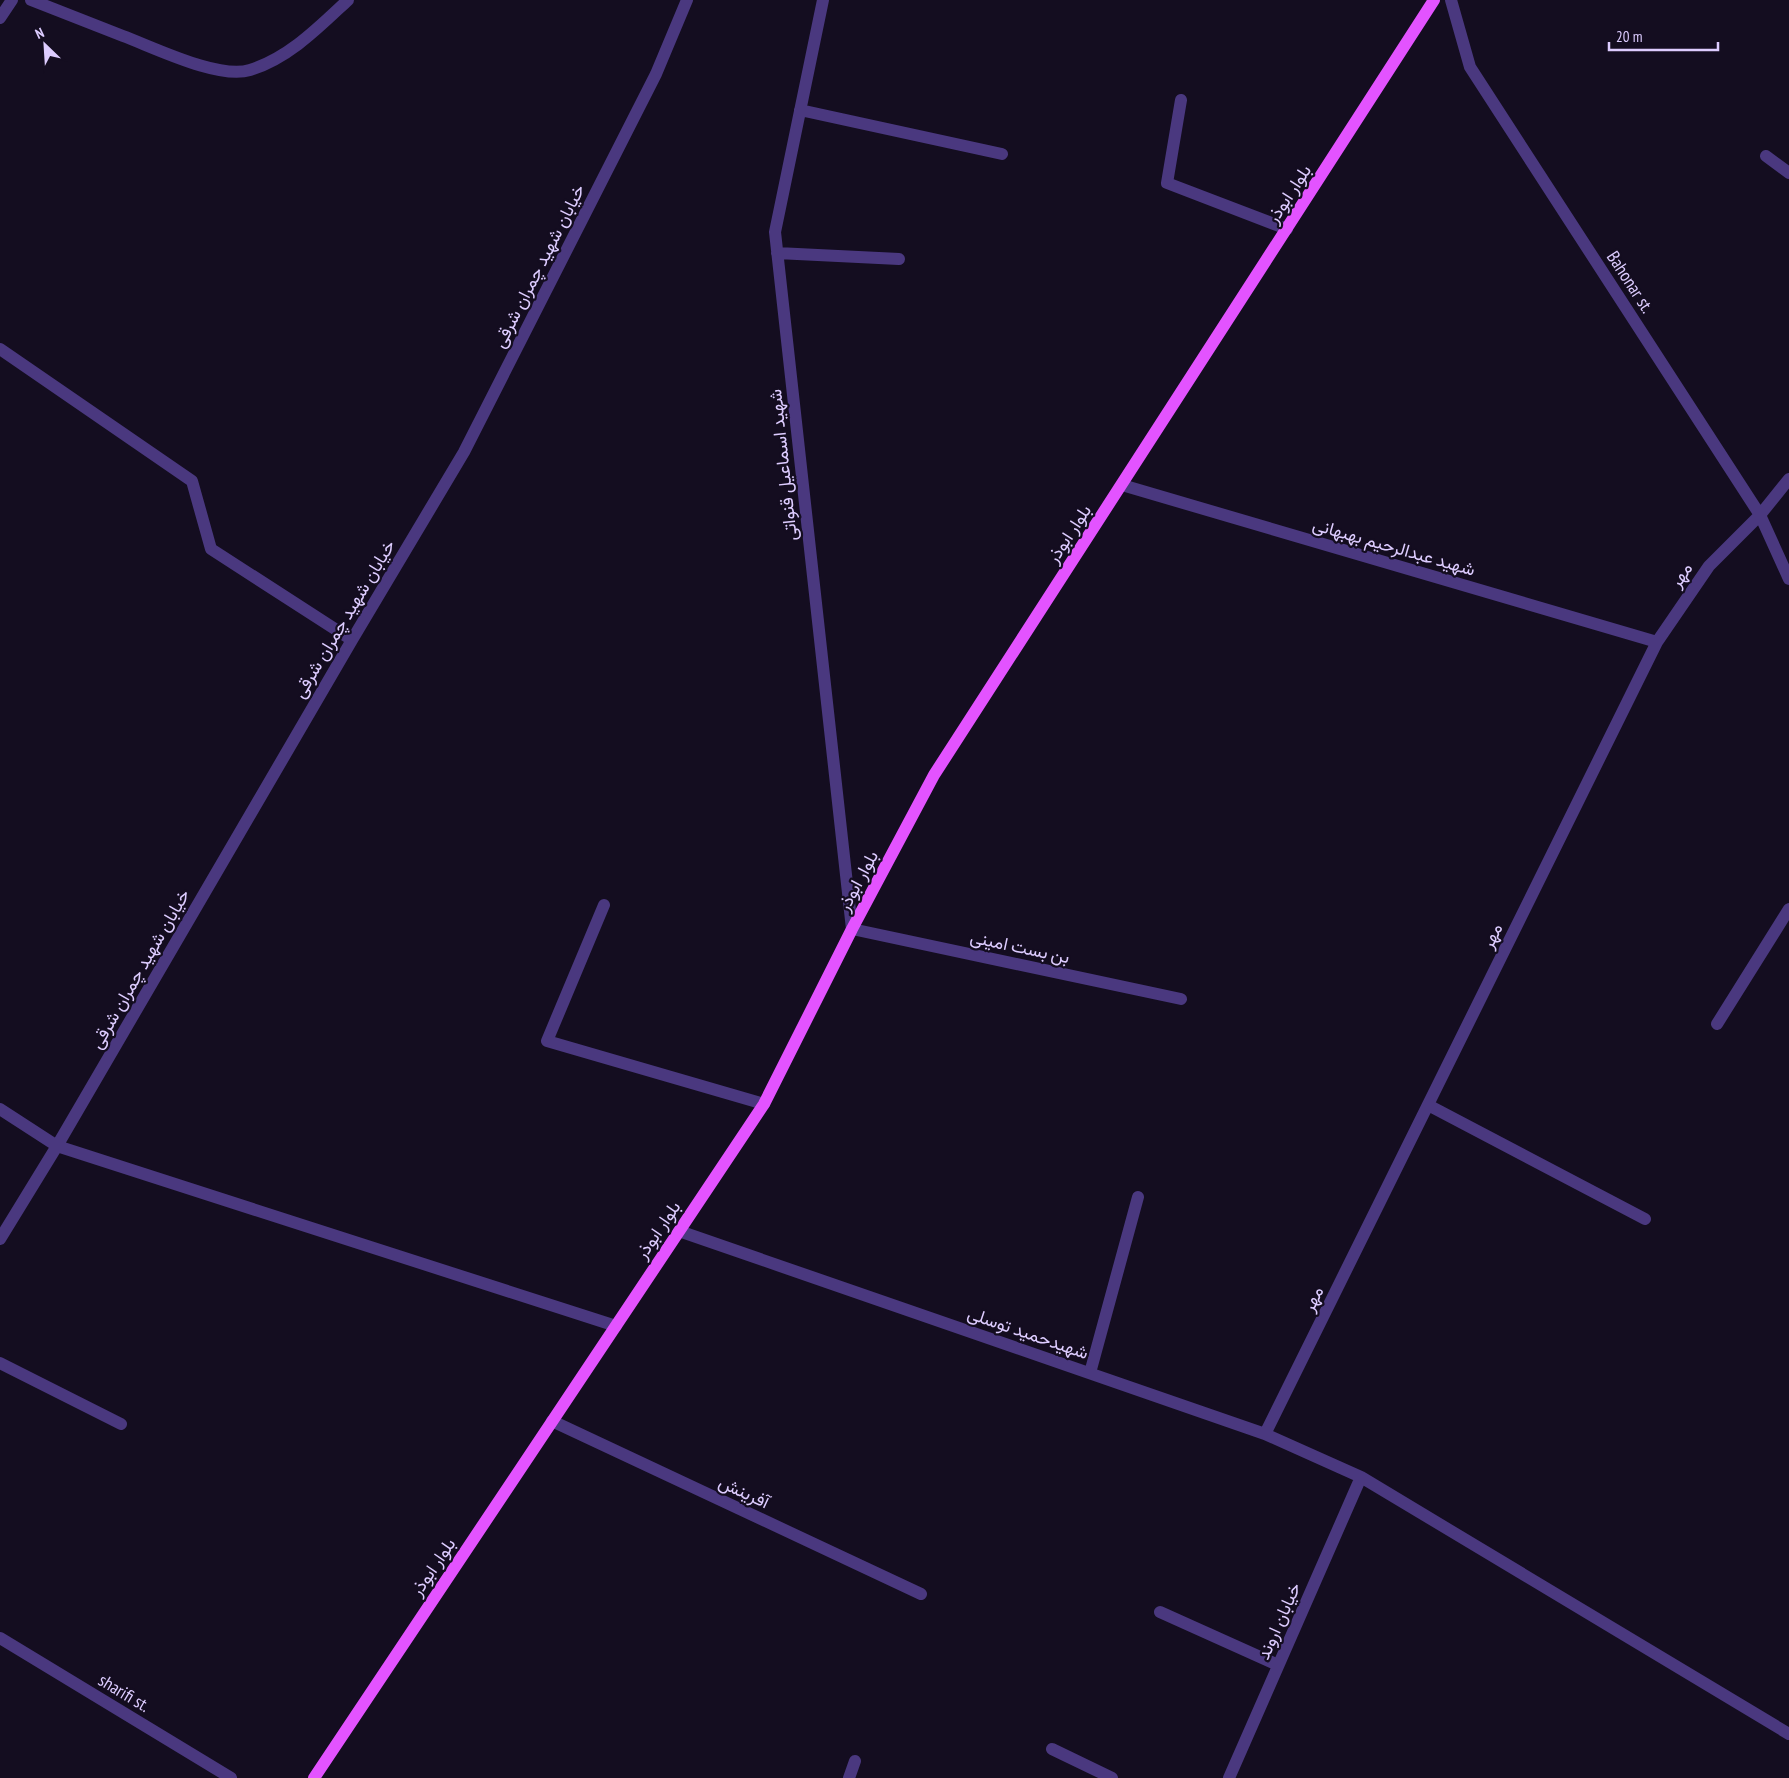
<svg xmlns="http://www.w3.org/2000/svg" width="1789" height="1778" font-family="'PT Sans Narrow',Vazirmatn,sans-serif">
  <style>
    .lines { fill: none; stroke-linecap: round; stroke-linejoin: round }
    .minor { stroke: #4a387f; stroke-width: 12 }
    .major { stroke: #e353ff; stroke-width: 12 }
    .labels { text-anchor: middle; stroke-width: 4.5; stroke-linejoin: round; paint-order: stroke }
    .street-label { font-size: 18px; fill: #dcf; stroke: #140d20 }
  </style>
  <rect width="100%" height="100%" fill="#140d20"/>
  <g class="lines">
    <path class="minor" d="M31 0C62 12 93 24 123 36 153 47 219 80 250 70 289 58 319 27 348 0
      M823 0 775 232 852 929 1181 999
      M1451 0 1470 67 1760 515 1789 579
      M0 18 12 0
      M1181 100 1167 183 1287 229
      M800 110 1002 154
      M1766 156 1789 173
      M777 253 899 259
      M0 349 192 481 211 549 352 640
      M1122 485 1657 642
      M604 905 547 1041 764 1104
      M1717 1024 1789 909
      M1428 1105 1645 1219
      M0 1109 57 1146 616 1326
      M679 1231 1265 1434 1361 1477 1789 1734
      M0 1239 57 1146 352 640 464 452 656 74 687 0
      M0 1363 121 1424
      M1090 1373 1138 1197
      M552 1421 921 1594
      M1265 1434 1657 642 1709 566 1760 515 1789 479
      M1160 1612 1278 1665
      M0 1638 231 1778
      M1052 1749 1112 1778
      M849 1778 855 1761
      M1229 1778 1361 1477"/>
    <path class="major" d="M314 1778 764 1104 852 929 934 775 1434 0"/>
  </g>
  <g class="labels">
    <g class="street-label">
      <text transform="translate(1289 194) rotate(-57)" y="6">بلوار ابوذر</text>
      <text transform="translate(539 266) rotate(-63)" y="6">خیابان شهید چمران شرقی</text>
      <text transform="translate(1630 282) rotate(57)" y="6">Bahonar st.</text>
      <text transform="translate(783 465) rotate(-96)" y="6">شهید اسماعیل قنواتی</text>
      <text transform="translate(1069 534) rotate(-57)" y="6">بلوار ابوذر</text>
      <text transform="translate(1394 547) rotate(16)" y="6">شهید عبدالرحیم بهبهانی</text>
      <text transform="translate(1681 575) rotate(-56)" y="6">مهر</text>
      <text transform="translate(344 619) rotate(-59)" y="6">خیابان شهید چمران شرقی</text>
      <text transform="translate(858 881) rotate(-62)" y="6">بلوار ابوذر</text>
      <text transform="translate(1492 936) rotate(-64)" y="6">مهر</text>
      <text transform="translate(1020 947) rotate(12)" y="6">بن بست امینی</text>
      <text transform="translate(140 969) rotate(-60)" y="6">خیابان شهید چمران شرقی</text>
      <text transform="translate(658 1230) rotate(-56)" y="6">بلوار ابوذر</text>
      <text transform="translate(1313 1299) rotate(-64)" y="6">مهر</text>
      <text transform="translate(1028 1333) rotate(19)" y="6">شهیدحمید توسلی</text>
      <text transform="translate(744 1492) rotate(25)" y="6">آفرینش</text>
      <text transform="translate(433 1567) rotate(-56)" y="6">بلوار ابوذر</text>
      <text transform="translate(1279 1621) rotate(-66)" y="6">خیابان اروند</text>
      <text transform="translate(124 1693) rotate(31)" y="6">sharifi st.</text>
    </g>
  </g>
  <g transform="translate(45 45) rotate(335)" stroke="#140d20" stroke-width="4" paint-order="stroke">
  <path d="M0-4L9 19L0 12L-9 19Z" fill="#ddccff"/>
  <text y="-8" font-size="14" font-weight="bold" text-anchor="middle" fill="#ddccff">N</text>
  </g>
  <path d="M1609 42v8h109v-8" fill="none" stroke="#ddccff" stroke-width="2.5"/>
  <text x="1616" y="42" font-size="15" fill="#ddccff" stroke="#140d20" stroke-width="4" paint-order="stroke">20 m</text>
</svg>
